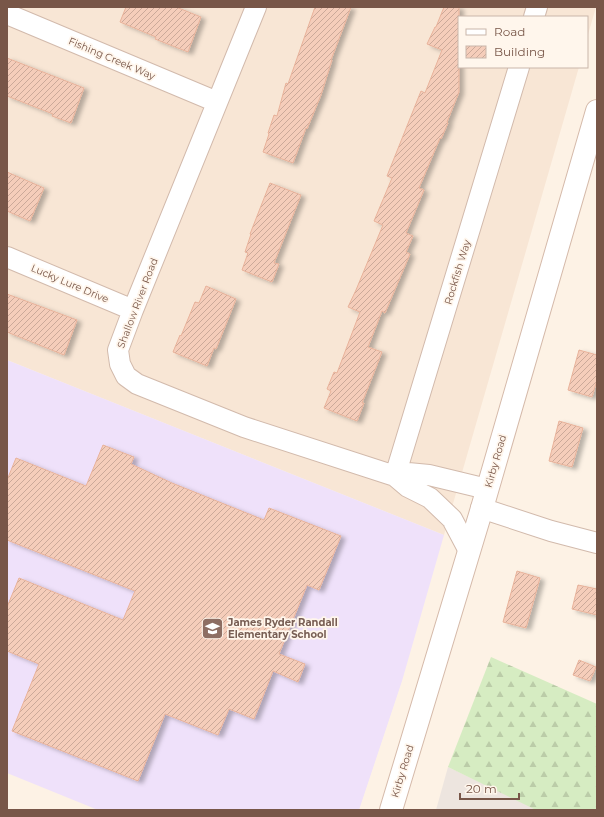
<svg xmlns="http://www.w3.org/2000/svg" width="604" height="817" font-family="Montserrat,sans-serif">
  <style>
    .residential { fill: #f8e6d5 }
    .industrial { fill: #ede5df }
    .education { fill: #efe1fa }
    .forest { fill: url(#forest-firs) }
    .building { fill: url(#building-hatch); stroke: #e8b29a; filter: url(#shadow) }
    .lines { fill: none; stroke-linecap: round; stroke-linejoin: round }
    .street-casing { stroke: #d2baac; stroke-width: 22 }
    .secondary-casing { stroke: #d5baaa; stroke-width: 24 }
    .street { stroke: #fff; stroke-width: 20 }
    .secondary { stroke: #fff; stroke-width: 22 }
    .labels { text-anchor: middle; stroke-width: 3.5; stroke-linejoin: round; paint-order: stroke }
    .street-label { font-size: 10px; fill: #785648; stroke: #fff6ec }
    .education-label { font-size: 10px; font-weight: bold; fill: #785e54; stroke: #fff6ec; text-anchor: start }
  </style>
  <defs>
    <pattern id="forest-firs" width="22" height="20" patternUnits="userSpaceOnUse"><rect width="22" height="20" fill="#d6ecc2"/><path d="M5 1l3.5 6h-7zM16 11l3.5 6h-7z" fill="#bbcca8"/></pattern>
    <pattern id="building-hatch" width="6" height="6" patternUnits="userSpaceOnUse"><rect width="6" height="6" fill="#f5cdba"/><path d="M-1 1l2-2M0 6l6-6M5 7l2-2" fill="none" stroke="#cba999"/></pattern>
    <filter id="shadow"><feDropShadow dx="4.5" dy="2.5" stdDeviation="2" flood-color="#0004"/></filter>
  </defs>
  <rect width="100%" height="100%" fill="#fdf2e5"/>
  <path class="residential" d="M7 7H596L587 38V17H459V67H579L444 535 7 360Z"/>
  <path class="industrial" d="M448 767 539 810H436Z"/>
  <path class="education" d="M7 360 444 535 402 681 359 810H98L7 773Z"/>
  <path class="forest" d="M491 657 597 704V810H536L448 767Z"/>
  <path class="building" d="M126 7H176L201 17 188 52 155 39 156 37 120 22Z
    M315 7H351L331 60H332L321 95 307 129 306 128 293 163 263 152 269 134 268 133 274 115 277 116 286 83 288 84Z
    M444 7H459V92L447 122 448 123 441 139 440 138 419 188 424 190 406 233 413 236 406 252 410 254 385 313 382 311 368 347 382 352 362 403H364L357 421 324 408 331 391 327 389 334 372 337 373 360 312 348 307 356 290 383 225 374 221 392 178 387 176 421 91 425 93 442 50 427 44 435 27H436Z
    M7 58 84 88 71 123 52 116 53 114 7 96Z
    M7 172 44 188 30 221 7 211Z
    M270 183 301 195 274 263 279 264 272 282 242 270 248 253 245 252 251 234H250Z
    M206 286 236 299 216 349 214 348 207 366 173 352 180 335 181 336 195 302 199 303Z
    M7 294 77 320 64 355 7 332Z
    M579 350 597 355V380L592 397 568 390Z
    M559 421 583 428 572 467 549 461Z
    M103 445 134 457 131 464 172 483 264 520 269 508 341 536 319 590 307 585 279 654 305 664 298 682 273 671 254 719 229 709 218 735 165 714 138 781 12 731 39 664 7 651V607L19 578 123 620 135 591 7 540V480L16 458 86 486Z
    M517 571 540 578 526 628 503 622Z
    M578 585 597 589V615L572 609Z
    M579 660 596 667 590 681 573 675Z"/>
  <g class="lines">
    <defs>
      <path id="street" d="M256 7 133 310 118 350 120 364 126 376 137 384 244 427 395 476 408 487 430 498 452 519 469 551
        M7 14 217 102
        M534 17 537 7
        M7 257 133 310
        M395 476 519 67
        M395 476 408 473 429 475 487 489
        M481 508 551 531 597 543"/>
      <path id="secondary" d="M391 810 480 515 597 111"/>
    </defs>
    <use href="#street" class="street-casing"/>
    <use href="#secondary" class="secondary-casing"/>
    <use href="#street" class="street"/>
    <use href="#secondary" class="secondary"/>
  </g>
  <defs>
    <symbol id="school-square" viewBox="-11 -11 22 22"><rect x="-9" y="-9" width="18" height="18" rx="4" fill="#8d6e63" stroke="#fff6ec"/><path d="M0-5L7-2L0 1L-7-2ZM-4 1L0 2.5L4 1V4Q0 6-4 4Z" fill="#fff"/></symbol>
  </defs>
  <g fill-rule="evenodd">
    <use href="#school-square" x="200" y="616" width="25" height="25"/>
  </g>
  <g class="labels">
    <g class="street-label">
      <text transform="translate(112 58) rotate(23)" y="4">Fishing Creek Way</text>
      <text transform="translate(457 272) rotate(-73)" y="4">Rockfish Way</text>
      <text transform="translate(70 283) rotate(23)" y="4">Lucky Lure Drive</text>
      <text transform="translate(137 303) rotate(-69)" y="4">Shallow River Road</text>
      <text transform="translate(495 461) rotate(-74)" y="4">Kirby Road</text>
      <text transform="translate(402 771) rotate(-73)" y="4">Kirby Road</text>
    </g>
    <g class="education-label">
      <text x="228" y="626">James Ryder Randall<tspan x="228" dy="12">Elementary School</tspan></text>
    </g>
  </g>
  <rect width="604" height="817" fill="none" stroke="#785648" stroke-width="16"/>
  <rect x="458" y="16" width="130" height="52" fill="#fff6ec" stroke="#c9b6aa"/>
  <rect x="466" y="29" width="20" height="6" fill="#ffffff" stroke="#c9b6aa"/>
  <text x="494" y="36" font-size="12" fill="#785648">Road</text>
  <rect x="466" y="46" width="20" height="12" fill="url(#building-hatch)" stroke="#c9b6aa"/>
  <text x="494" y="56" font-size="12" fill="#785648">Building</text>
  <path d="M460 793v6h59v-6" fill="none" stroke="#785648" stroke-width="2"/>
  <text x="466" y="793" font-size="12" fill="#785648" stroke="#fff6ec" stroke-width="3" paint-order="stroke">20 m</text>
</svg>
